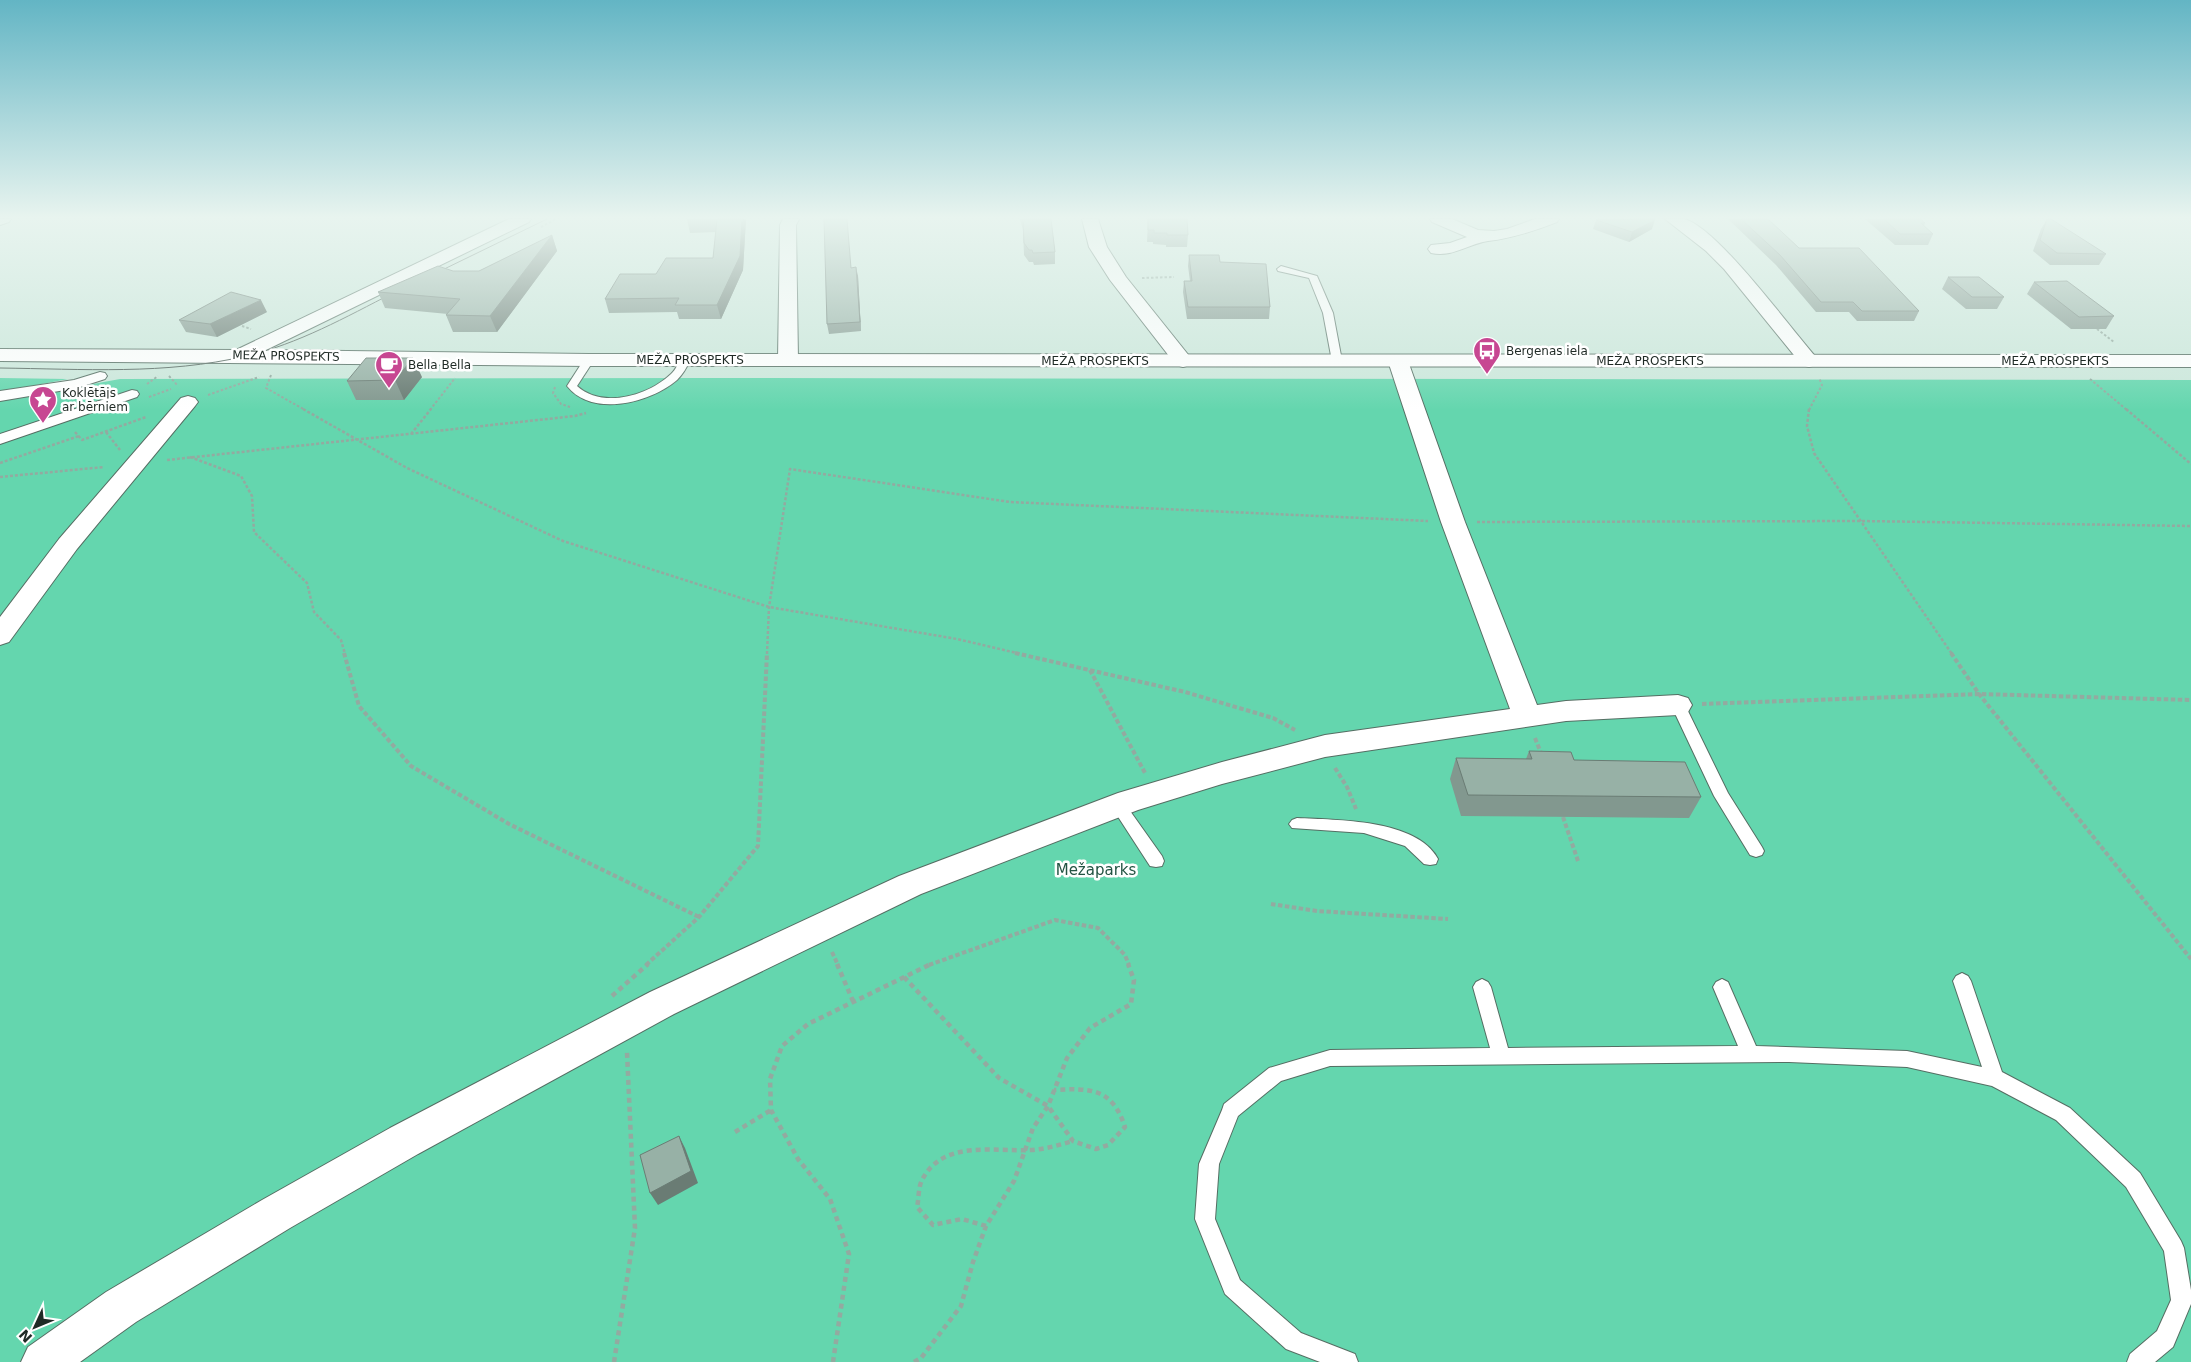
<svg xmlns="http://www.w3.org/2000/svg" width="2191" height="1362" font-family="'DejaVu Sans',sans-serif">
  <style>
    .green { fill: #64d6ae }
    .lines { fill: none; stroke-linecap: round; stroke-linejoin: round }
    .service-casing { stroke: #556e63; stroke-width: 2 }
    .pedestrian-casing { stroke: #556e63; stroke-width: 2 }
    .minor-casing { stroke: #556e63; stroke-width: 2 }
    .tertiary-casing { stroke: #556e63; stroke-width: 2 }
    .path-far3 { stroke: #93aaa0; stroke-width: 2; stroke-dasharray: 2.5 2; stroke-linecap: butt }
    .path-far2 { stroke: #93aaa0; stroke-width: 2.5; stroke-dasharray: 3 2; stroke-linecap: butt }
    .path-far1 { stroke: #93aaa0; stroke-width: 4; stroke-dasharray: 4.5 2.5; stroke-linecap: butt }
    .path { stroke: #93aaa0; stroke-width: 4.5; stroke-dasharray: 5 4; stroke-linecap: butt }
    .service { fill: #fff; fill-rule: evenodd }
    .pedestrian { fill: #fff; fill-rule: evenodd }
    .minor { fill: #fff; fill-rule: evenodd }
    .tertiary { fill: #fff; fill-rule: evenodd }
    .tram { stroke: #586962; stroke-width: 1 }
    .wall { fill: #82988f }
    .shaded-wall { fill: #6a7c74 }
    .building { fill: #97b1a6; stroke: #6a7c74 }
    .labels { text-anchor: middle; stroke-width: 5; stroke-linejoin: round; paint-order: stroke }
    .far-poi-label { font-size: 12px; fill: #1f2a25; stroke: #fff; text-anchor: start }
    .far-street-label { font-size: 12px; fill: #1f2a25; stroke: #fff }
    .park-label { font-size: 15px; fill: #235443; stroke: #fff }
  </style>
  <rect width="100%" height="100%" fill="#cbe7db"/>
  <path class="green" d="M0 378 68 379 0 392Z
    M710 378 2191 380V1362H0V401L120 379Z"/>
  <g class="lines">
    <defs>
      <path id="service" d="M1281 266 1317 276 1333 313 1342 361 1341 363 1337 364 1332 361 1323 313 1309 278 1278 271 1277 269Z
        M589 357 594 360 577 386C602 409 648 396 671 374 676 370 678 363 681 358H689L690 360C687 367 683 374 677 380 650 403 592 418 567 386L585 358Z
        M1678 700 1683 701 1685 705 1728 793 1762 847 1764 851 1762 855 1756 857 1750 855 1714 796 1671 705 1673 701Z
        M1118 799 1123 801 1162 856 1164 861 1162 866 1156 867 1150 866 1113 809 1110 805 1113 801Z
        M1297 818C1336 820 1417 819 1438 859L1436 864 1430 865 1424 864 1405 846 1364 833 1292 828 1289 824 1292 820Z
        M1962 973 1968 976 1971 981 2002 1072 2070 1108 2140 1173 2181 1241 2184 1248 2191 1290V1304L2173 1347 2155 1362H2127L2130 1354 2157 1331 2171 1300 2164 1251 2126 1187 2056 1120 1992 1086 1907 1067 1789 1062 1330 1066 1281 1081 1238 1116 1219 1164 1215 1219 1240 1280 1301 1333 1355 1354 1358 1362H1320L1286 1349 1225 1294 1195 1219 1199 1164 1222 1110 1224 1104 1269 1068 1330 1050 1490 1048 1473 987 1476 982 1482 979 1488 982 1491 987 1508 1048 1738 1046 1713 987 1716 982 1722 979 1728 982 1756 1046 1907 1051 1982 1067 1953 981 1956 976Z"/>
      <path id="pedestrian" d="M100 372 105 373 107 376 105 379 77 388 0 401V391L74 380Z
        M132 390 137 391 139 394 137 397 0 444V434Z"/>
      <path id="minor" d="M0 219H11L9 222 0 225Z
        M783 219H799L796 225 798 360 795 364 788 366 781 364 778 360 780 225Z
        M1082 219H1098L1107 247 1126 277 1190 357 1193 361 1190 365 1183 367 1176 365 1110 280 1089 247Z
        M1430 219H1452L1478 230 1494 231 1507 229 1535 219H1559L1557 222C1534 231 1513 238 1488 241 1468 244 1452 258 1431 253L1428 249 1431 245 1450 243 1467 237 1432 222Z
        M1665 219C1671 219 1678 218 1684 219 1717 227 1790 328 1816 357L1819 361 1816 365 1809 367 1802 365 1724 269 1706 251Z
        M1398 355 1405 357 1408 361 1465 522 1537 705 1566 701 1678 695 1688 698 1692 705 1688 712 1678 715 1566 721 1325 757 1222 784 1138 810 921 894 674 1014 418 1154 290 1228 136 1322 80 1362H21L28 1347 106 1292 262 1200 390 1128 650 992 899 876 1118 793 1222 762 1325 735 1510 709 1441 522 1388 361 1391 357Z
        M188 396 195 398 198 402 195 406 77 549 9 642 0 645V617L59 539 181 398Z"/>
      <path id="tertiary" d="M509 219H531L529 222 266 350 589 354 2191 355V367L589 366 0 361V349L236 350Z"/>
    </defs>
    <use href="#service" class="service-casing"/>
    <use href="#pedestrian" class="pedestrian-casing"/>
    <use href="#minor" class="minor-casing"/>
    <use href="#tertiary" class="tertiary-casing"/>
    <path class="path-far3" d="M541 227 556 219
      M1142 278 1174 277
      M242 326 251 329
      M2097 329 2114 342
      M271 375 266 388 305 410
      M169 376 178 386
      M2090 379 2127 410
      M147 384 158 376
      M555 387 553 393 561 404 570 407
      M208 395 259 377
      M149 397 171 389
      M430 410 455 378
      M1809 410 1822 385 1819 378"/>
    <path class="path-far2" d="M303 409 407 468 563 541 769 607 957 639 1021 654
      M1809 409 1807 426 1814 453 1952 654
      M2126 409 2191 464
      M75 432 82 440 146 417
      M106 432 120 450
      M411 434 431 409
      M190 457 241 476 252 496 254 532 307 583 314 612 341 640 345 654
      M167 460 575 416 586 413
      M0 463 79 436
      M0 477 104 467
      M1477 522 1861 521 2191 526
      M767 654 769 607 790 469 1010 502 1428 521"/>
    <path class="path-far1" d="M344 653 359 706 411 766 509 824 699 917
      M1015 653 1185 692 1273 718 1295 730
      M1951 653 1979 694 2191 959
      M1090 670 1145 773
      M1702 704 1979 694 2191 700
      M1535 738 1541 753
      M1335 768 1347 787 1356 809
      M1563 817 1578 861
      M1271 904 1317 911 1448 919
      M832 952 838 965
      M646 965 699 917 758 846 767 653
      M929 965 1055 920 1098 928 1125 955 1129 965"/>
    <path class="path" d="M837 964 853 1001
      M904 977 999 1078 1048 1106 1073 1141 1096 1149 1108 1145 1125 1127C1112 1088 1091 1088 1054 1090
      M612 996 648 964
      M735 1132 771 1110
      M986 1226 962 1219 933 1225 917 1207C919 1199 918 1188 922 1180 943 1139 994 1152 1031 1150 1046 1149 1059 1145 1073 1141
      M614 1362 635 1228 627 1052
      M833 1362 849 1254 830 1199 798 1159 771 1110 770 1079 782 1046 808 1024 931 964
      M914 1362 921 1358 961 1306 973 1262 986 1226 1014 1181 1033 1128 1048 1106 1067 1058 1090 1028 1131 1004 1134 980 1128 964"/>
    <use href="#service" class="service"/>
    <use href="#pedestrian" class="pedestrian"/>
    <use href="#minor" class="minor"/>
    <use href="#tertiary" class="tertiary"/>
    <path class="tram" d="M434 274 547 219
      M0 368C82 369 166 375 246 356 298 344 346 317 393 293"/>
  </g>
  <path class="wall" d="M687 219H746L743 270 721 319H679L677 312 609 313 605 299 656 274 713 258 716 232 690 233Z
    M1020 219H1051L1055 252V264L1034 265 1033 262H1029L1024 255 1023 230Z
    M1148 219 1188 235 1187 247H1166V245L1153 244V242H1147Z
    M1728 219H1768L1799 248 1919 311 1914 321H1857L1849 312H1816L1776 265Z
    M1865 219H1920L1925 223 1924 226 1933 234 1928 245H1895Z
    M2047 219 2106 254 2099 265H2050L2033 251 2041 229Z
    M1596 220 1652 229 1629 242 1593 229Z
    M552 235 557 251 497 332H453L446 315 448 314 385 308 378 292 453 271H479Z
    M1189 255 1220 262 1270 307 1269 319H1187L1183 292 1184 281H1190L1188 266Z
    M852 268 858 276 861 331 829 334 827 324Z
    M1948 277 2004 297 1997 309H1966L1942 289Z
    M2034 282 2114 316 2106 329H2071L2027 294Z
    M267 312 217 337 186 332 179 320Z
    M422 377 404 400H356L347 381Z
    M1529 751 1701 797 1689 818 1461 816 1450 779 1456 758 1526 759Z"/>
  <path class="shaded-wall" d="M742 219H746L743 270 721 319 717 305Z
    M1655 220 1652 229 1629 242 1632 232Z
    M552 235 557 251 497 332 490 316Z
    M856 267 858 276 861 331 860 322Z
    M261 300 267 312 217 337 210 324Z
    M413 358 422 377 404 400 395 380Z
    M679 1136 685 1148 698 1183 658 1205 650 1193Z"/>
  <path class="building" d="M717 219H742L740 256 717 305H675L679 298 605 299 620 274H656L666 258H713Z
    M824 219H847L851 268 856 267 860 322 827 324Z
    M1023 219H1051L1055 252 1033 253 1032 250H1029L1024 243Z
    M1148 219H1187L1188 235H1167V233H1154V230H1148Z
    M1654 219 1655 220 1632 232 1596 220Z
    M1741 219H1768L1799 248H1859L1919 311H1862L1853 302H1821L1780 255Z
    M1884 219H1920L1925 223H1921L1933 234H1900Z
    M2047 219H2051L2106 254 2057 253 2040 240Z
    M552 235 490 316 446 315 460 299 378 292 438 266 453 271H479Z
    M1189 255H1219L1220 262 1266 264 1270 307H1188L1184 281H1192Z
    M1948 277H1979L2004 297H1972Z
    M2067 281 2114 316 2079 317 2034 282Z
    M231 292 261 300 210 324 179 320Z
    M366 358H413L395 380 347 381Z
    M1529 751 1571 752 1574 760 1685 762 1701 797 1468 795 1456 758 1532 759Z
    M679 1136 691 1171 650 1193 640 1155Z"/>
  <linearGradient id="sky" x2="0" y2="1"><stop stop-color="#63b5c4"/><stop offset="0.53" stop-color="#e8f4ef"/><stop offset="1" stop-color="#e8f4ef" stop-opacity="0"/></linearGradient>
  <rect width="2191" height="410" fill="url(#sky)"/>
  <defs>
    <symbol id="bus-pin" viewBox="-11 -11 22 30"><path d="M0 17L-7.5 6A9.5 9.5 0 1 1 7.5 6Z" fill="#c74792" stroke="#fff"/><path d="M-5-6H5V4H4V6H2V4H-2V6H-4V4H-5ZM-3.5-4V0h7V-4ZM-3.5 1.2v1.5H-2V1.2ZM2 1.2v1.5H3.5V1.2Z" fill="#fff"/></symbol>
    <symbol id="cafe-pin" viewBox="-11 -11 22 30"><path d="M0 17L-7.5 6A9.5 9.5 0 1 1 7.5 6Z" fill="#c74792" stroke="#fff"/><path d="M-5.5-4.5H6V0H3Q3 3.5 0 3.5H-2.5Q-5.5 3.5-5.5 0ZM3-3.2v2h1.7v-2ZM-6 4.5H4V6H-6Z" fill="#fff"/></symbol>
    <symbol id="sight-pin" viewBox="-11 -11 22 30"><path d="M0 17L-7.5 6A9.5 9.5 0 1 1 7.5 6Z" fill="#c74792" stroke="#fff"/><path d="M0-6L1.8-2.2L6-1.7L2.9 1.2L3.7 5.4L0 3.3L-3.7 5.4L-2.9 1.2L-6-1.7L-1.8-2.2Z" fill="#fff"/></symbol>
  </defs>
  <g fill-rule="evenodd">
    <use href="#bus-pin" x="1471" y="335" width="32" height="43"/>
    <use href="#cafe-pin" x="373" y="349" width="32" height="43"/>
    <use href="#sight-pin" x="27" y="384" width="32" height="43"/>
  </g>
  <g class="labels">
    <g class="far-poi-label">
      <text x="1506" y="355">Bergenas iela</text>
      <text x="408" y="369">Bella Bella</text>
      <text x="62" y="397">Koklētājs<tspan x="62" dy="14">ar bērniem</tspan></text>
    </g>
    <g class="far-street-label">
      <text transform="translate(286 356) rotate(1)" y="4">MEŽA PROSPEKTS</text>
      <text x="690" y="364">MEŽA PROSPEKTS</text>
      <text x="1095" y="365">MEŽA PROSPEKTS</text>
      <text x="1650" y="365">MEŽA PROSPEKTS</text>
      <text x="2055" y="365">MEŽA PROSPEKTS</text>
    </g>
    <g class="park-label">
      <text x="1096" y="875">Mežaparks</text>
    </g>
  </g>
  <g transform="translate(35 1327) rotate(226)" stroke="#ffffff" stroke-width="4" paint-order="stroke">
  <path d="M0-4L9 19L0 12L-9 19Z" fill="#1f2a25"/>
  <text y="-8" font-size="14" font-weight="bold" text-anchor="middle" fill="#1f2a25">N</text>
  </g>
</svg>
